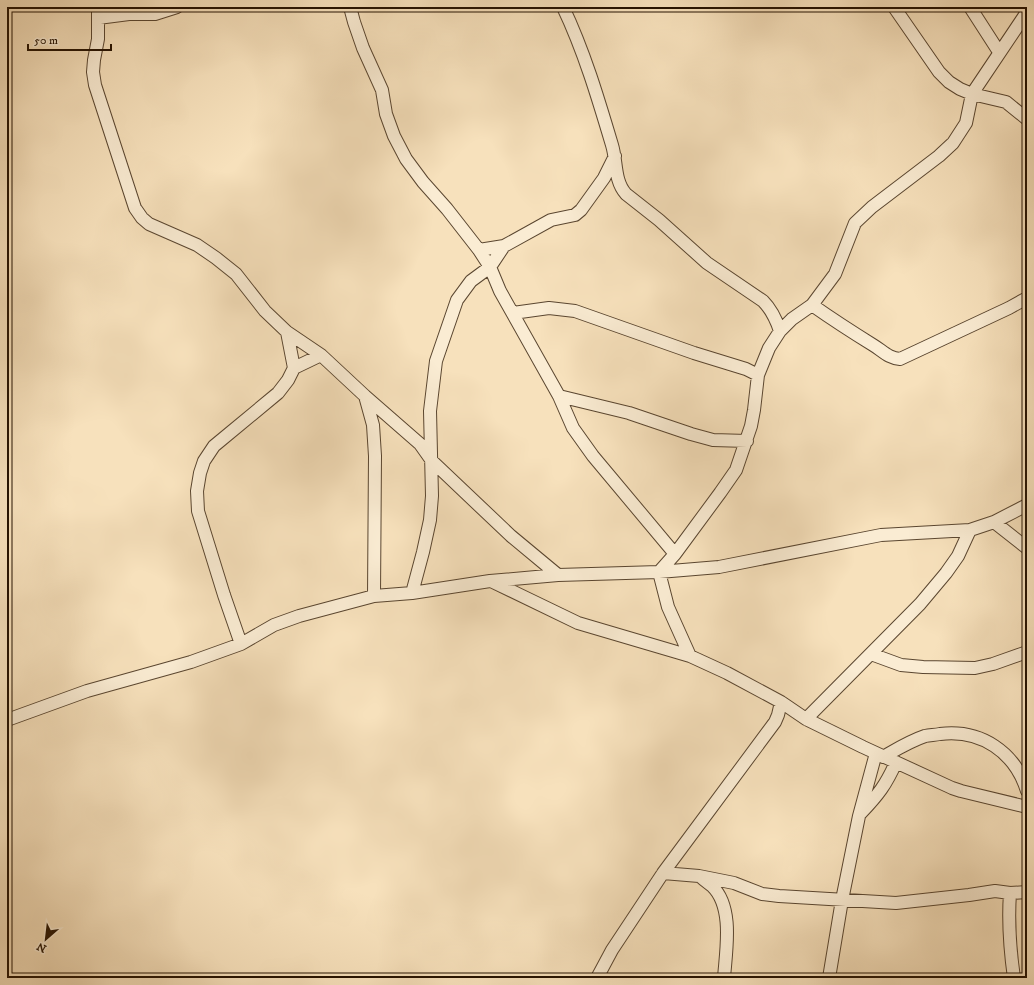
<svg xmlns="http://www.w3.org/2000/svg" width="1034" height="985" font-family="'IM FELL DW Pica',serif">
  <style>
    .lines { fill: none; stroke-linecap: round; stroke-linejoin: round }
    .street-casing { stroke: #5a4630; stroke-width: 14 }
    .street { stroke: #faecd3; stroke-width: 12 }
  </style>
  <rect width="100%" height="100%" fill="#f7e1bc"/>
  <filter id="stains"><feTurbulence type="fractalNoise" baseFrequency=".005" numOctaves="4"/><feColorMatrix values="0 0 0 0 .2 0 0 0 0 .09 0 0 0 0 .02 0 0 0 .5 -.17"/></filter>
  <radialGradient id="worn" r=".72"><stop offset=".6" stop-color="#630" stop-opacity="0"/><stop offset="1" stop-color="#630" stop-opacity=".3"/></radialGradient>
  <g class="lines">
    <defs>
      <path id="street" d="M98 7V39L94 60 93 72 95 85 135 208 142 218 149 224 197 245 216 258 236 274 265 311 287 332 321 355 365 396 420 444 432 461 511 536 558 575
        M350 7 354 22 363 48 382 90 386 114 394 136 406 159 423 182 447 209 479 250 490 267 500 291 559 396 573 428 593 456 675 554
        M563 7C584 51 598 98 612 145 617 161 614 181 626 194L659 220 707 263 763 301C772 310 776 319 780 331
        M894 7 939 72 949 82 960 89 972 94 1006 102 1027 119
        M970 7 999 52
        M98 18 129 14H155L177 7
        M479 250 504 246 551 220 575 215 581 210 604 178 615 156
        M812 305C832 319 852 332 873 345 883 351 888 358 900 359L1009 308 1027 298
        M513 313 549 308 575 311 694 353 746 369 758 375
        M287 332 294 368
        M365 396 373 425 375 456 374 596
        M559 396 629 413 691 434 713 440 747 441
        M994 522 1027 548
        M491 581 578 623 690 656 727 673 781 702 806 719 863 747 952 788 961 791 1027 807
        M412 593 423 552 430 520 432 496 430 411 436 361 457 300 471 281 490 267 504 246
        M241 644 224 595 198 511 197 491 200 473 204 461 214 446 278 393 288 380 294 368 321 355
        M871 654 901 665 923 667 975 668 993 664 1027 652
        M690 656 668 607 659 572 675 554 720 493 736 470 751 426 754 410 758 375 769 348 780 331 792 319 812 305 835 274 855 223 872 207 939 156 953 143 966 123 972 94 1027 12
        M806 719 920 604 946 573 958 556 970 530
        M7 720 87 691 191 662 241 644 274 625 299 616 374 596 412 593 490 581 558 575 659 572 719 567 881 535 970 530 994 522 1027 505
        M883 757C897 749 910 741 925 736 930 735 935 735 940 734 981 729 1015 752 1027 791
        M861 813C878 795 886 785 896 762
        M663 873 699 876 734 883 762 894 779 896 896 903 969 895 995 891 1010 893 1027 892
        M702 878C705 881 709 883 712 886 734 907 726 950 724 978
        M1010 893C1008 921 1010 950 1014 978
        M597 978 612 950 663 873 775 722 778 715 781 702
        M829 978 842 900 859 816 876 753"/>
    </defs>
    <use href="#street" class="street-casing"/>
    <use href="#street" class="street"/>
  </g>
  <rect width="1034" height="985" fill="none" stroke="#f7e1bc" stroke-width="24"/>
  <rect x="8" y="8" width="1018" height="969" fill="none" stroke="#251201" stroke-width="2"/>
  <rect x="12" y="12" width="1010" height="961" fill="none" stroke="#251201"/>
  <g transform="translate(46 939) rotate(208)" stroke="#faecd3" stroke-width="3" paint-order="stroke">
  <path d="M0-3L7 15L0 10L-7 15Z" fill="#251201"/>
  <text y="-6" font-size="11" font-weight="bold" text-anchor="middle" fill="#251201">N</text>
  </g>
  <path d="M28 44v6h83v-6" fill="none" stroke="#251201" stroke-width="2"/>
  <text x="34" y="44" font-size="12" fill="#251201" stroke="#faecd3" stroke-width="3" paint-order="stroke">50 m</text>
  <rect width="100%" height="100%" filter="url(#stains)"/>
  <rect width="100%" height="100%" fill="url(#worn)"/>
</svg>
